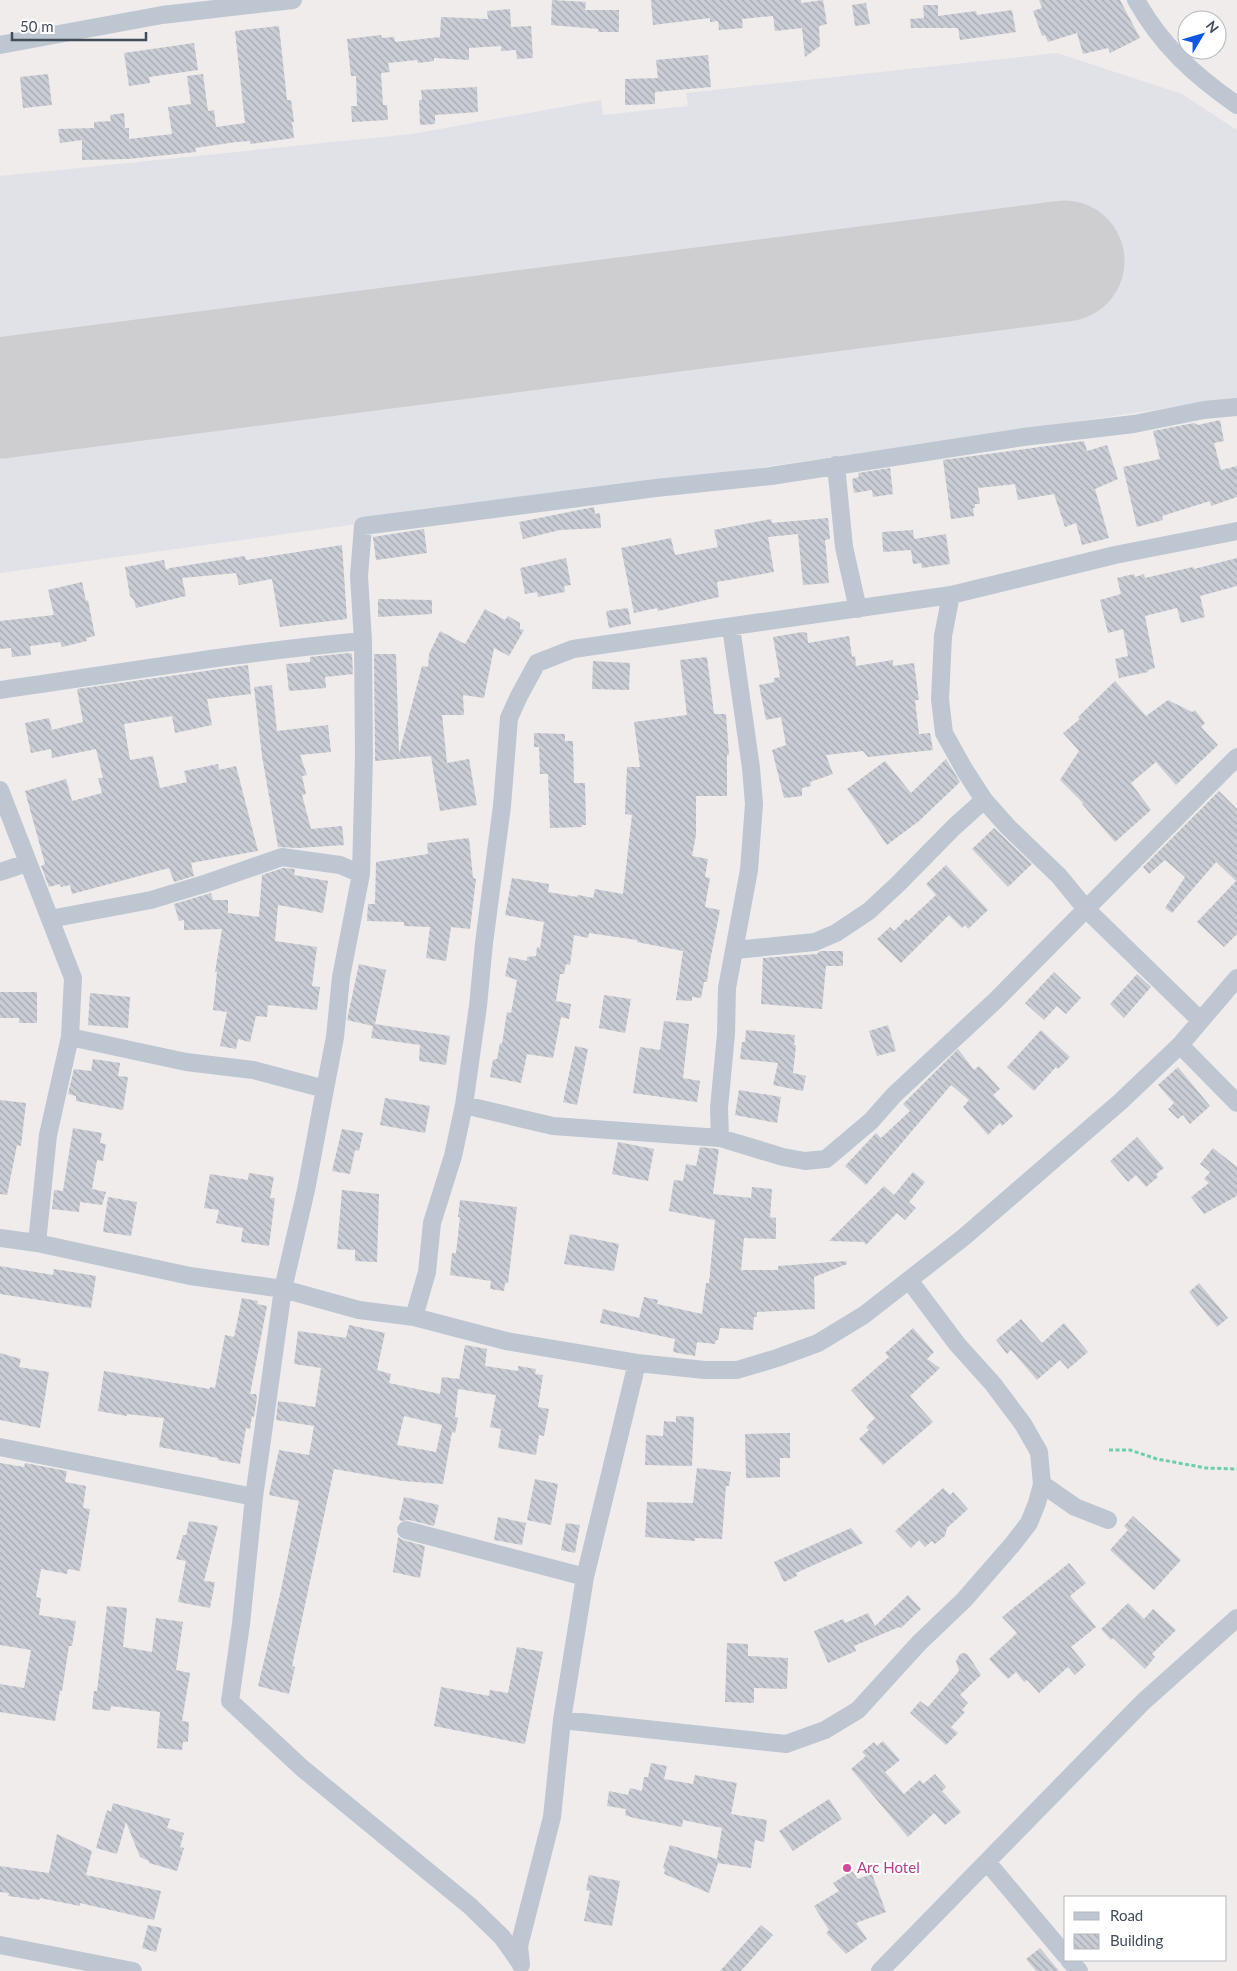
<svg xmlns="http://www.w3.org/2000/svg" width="1237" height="1971" font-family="Lato,sans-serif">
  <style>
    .airport { fill: #e0e2e7 }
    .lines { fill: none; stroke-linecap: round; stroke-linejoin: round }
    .runway { stroke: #ceced1; stroke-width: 121 }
    .building { fill: url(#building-back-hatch); fill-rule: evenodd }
    .path { stroke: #6dcfa9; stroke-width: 3; stroke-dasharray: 4 2.5; stroke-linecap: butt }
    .minor { stroke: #bec6d2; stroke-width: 18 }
    .hotel-dot { fill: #d1479c; stroke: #fff; stroke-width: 2 }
    .labels { text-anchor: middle; stroke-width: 4.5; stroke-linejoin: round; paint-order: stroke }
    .hotel-label { font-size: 15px; fill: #b23c85; stroke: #fff; text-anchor: start }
  </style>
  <defs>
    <pattern id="building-back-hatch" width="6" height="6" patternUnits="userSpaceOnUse" patternTransform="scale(1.25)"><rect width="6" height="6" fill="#cacdd4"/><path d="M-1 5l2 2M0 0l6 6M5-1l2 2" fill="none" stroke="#a6a9af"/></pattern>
  </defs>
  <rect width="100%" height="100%" fill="#efeceb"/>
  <path class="airport" d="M1057 53 1182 94 1237 130V398L607 490 0 573V176L412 134 601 100 603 115 688 106 686 93Z"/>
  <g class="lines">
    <path class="runway" d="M0 398 1064 261"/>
  </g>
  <path class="building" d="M552 0 586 2 585 10H619V32H598V29L551 25Z
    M651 0H801V3L823 0 827 24 819 26 820 46 805 57 802 28 775 31 773 16 742 19 743 28 719 30 718 21 710 22V18L653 25Z
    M1039 0H1120L1140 38 1110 53 1108 48 1083 54 1077 33 1048 42 1045 35 1042 36 1033 11 1042 8Z
    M866 3 870 24 855 26 852 5Z
    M923 5H938V16L976 11 977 15 1012 10 1016 32 960 40 958 28H911L910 19 924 18Z
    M510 9 511 27 531 26 533 58 517 59 516 50 501 51V46L469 48V60L434 58V61L418 63 417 60 388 63 390 72 381 73 383 105H387L388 120 352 122 351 106H357L356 76H351L347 39 381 35 382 38 394 37 395 42 440 37 441 17 488 19 487 11Z
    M279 26 287 100H291L294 122H292L294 138 250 144V141L236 142 195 148 196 152 128 159 82 160V140L60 143 58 129 94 128V122L111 121 110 115 124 113 125 128H129V139L172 134 168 107 191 104 187 76 203 74 208 111 214 110 216 127 245 123 235 31Z
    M194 43 198 70 149 77 150 83 129 86 124 53Z
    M708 55 711 87 655 92V104L625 105V79L658 78 656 60Z
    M48 74 52 105 23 108 20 77Z
    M477 87 478 112 435 115V124L420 125 419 100H422L421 90Z
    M1220 420 1224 441 1214 443 1221 470 1237 466V497L1211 506 1210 501 1162 516 1163 520 1137 527 1123 467 1160 459 1153 431 1194 423 1198 425Z
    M1084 441 1087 451 1107 445 1118 479 1095 489 1109 538 1082 545 1076 523 1065 527 1054 494 1018 500 1015 484 978 488 980 504H975V508H973L974 516 951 519 943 460Z
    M890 468 893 494 873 497 872 490 854 493 852 479 859 477 858 473Z
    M594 507 595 514 600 513 601 528 560 530 523 539 519 522Z
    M828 518 830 539 825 540 829 583 803 585 798 534 768 537 774 572 717 582 719 597 658 611 657 608 634 613 621 548 671 538 675 555 718 547 714 530 771 519 772 523Z
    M424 529 427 553 376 560 373 537Z
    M913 530 914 539 946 534 950 564 922 568 921 563 913 564 911 550 883 552 882 532Z
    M342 545 347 619 280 627 272 579 239 585 236 573 182 578 186 596 136 608 134 600 130 596 125 567 164 560 166 570 170 568 245 556 246 560Z
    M566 558 571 585 564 586 565 592 538 597 537 592 525 594 520 568Z
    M1237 558V586L1200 596 1205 617 1181 623 1177 608 1145 616 1155 668 1148 670V672L1119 678 1115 659 1128 656 1123 629 1108 633 1100 600 1121 594 1117 578 1134 574 1135 577 1144 574 1145 578 1193 567 1194 569Z
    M82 582 86 601 88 600 95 636 86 638 87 641 62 647 60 642 30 646 31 655 12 657 11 648 0 649V621L54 615 48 590Z
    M378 599 432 600V614L378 617Z
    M628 608 631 624 609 628 606 611Z
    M485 609 505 620 508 616 520 623V629L524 630 509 656 494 648 484 698 463 695 464 715H442L447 763 469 759 477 805 440 811 431 756 375 761 374 654H396L399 754 422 666 428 667 429 654 440 631 465 644Z
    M802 632 807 633 808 643 849 636 852 657 855 656 856 666 893 660V666L914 663 919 700H915L919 734 930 733 933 750 868 757 863 751 826 755 833 774 810 782 811 786 802 788V796L784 798 772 750 786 745 781 717 766 720 759 685 774 682V678L780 677 773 637Z
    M349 653 352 654 353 674 325 677 326 688 289 691 286 664 310 662V657Z
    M707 657 714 714H726L729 755H727V796H696V835L692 856 708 859 705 877 710 878 705 907 720 910 709 966 707 982H704L701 998 692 997V1001L676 1000 683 951 637 942V940L589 933 588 938 574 935 570 965 566 964 564 974H560L556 1001 571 1004 569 1019 561 1017 553 1058 527 1054 521 1083 490 1077 493 1060 497 1059 500 1043 502 1044 507 1012 511 1013 517 980 505 976 509 957 527 961V957L536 956 537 947 540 948 544 922 505 915 512 878 549 884 548 892 577 897 578 895 593 898 595 889 623 894 632 815 625 814 627 767H640L634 722 687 715 680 660Z
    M593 661 630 663 629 690 592 689Z
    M248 665 251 694 207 699 212 725 175 733 172 716 124 724 130 760 153 756 160 788 187 782 184 771 218 764 219 770 236 766 258 851 191 863 194 876 174 882 169 868 72 894 70 885 61 887 60 884 49 887 41 866 45 864 25 791 66 779 72 801 102 793 98 778H103L96 749 52 758 51 749 31 753 25 723 49 718 52 730 83 722 77 689Z
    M1115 681 1146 716 1168 700 1192 712 1195 710 1205 723 1201 727 1218 745 1176 785 1156 762 1131 783 1151 810 1115 842 1082 804 1083 803 1060 780 1079 751 1063 733 1080 719 1078 717Z
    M272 685 277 731 328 725 331 752 300 755 307 775 302 776 306 794 302 795 311 829 342 826 344 845 298 848 278 847 262 756 254 687Z
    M534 733 565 734V741H573L574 783H585L586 825H582V827L550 828 548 774H540L539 747H534Z
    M946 759 960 782 919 821 887 845 847 789 885 761 911 793Z
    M1219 791 1237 809V934L1224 947 1197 922 1236 881 1216 862 1172 913 1165 908 1185 877 1165 860 1149 874 1143 867Z
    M994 828 1032 864 1008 887 972 849Z
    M469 838 473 878 476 879 470 929 451 927 446 961 426 958 430 927 404 926V922L367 921 368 904H375L376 862 428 854 427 843Z
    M946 865 988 910 968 929 965 925 962 928 949 915 901 963 877 939 890 927 894 931 906 919 908 921 936 895 926 884Z
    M283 868 295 869 294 875 328 881 323 913 278 905 275 941 317 947 312 986 320 987 317 1010 268 1005 267 1017 256 1016 250 1042 238 1039 236 1049 220 1046 227 1012 213 1010 217 972H215L222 929 184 930V920L179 921 174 904 211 893 213 900H228V913L259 917 262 875Z
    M820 951H843V966H826L822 1009 761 1004 763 958 817 954Z
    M359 964 386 970 375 1024 450 1036 446 1065 419 1061 420 1045 371 1038 373 1026 347 1020Z
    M1054 972 1081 998 1066 1014 1057 1006 1044 1020 1025 1003Z
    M1137 974 1151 987 1124 1018 1110 1004Z
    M0 992H37V1023H19V1018H0Z
    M90 993 130 997 128 1028 88 1025Z
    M604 995 631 999 625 1033 599 1028Z
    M664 1021 689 1024 683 1078 700 1081 697 1102 633 1093 640 1047 660 1050Z
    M888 1025 896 1051 877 1056 869 1031Z
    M746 1030 795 1035 794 1045H796L793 1073 806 1076 803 1091 773 1085 778 1063 740 1059 742 1042H745Z
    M1041 1030 1070 1057 1058 1069 1056 1067 1034 1091 1007 1067Z
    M575 1046 588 1049 577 1105 563 1102Z
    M958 1049 974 1070 979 1066 1000 1089 993 1095 1013 1116 1002 1126 1000 1123 988 1135 963 1107 969 1100 951 1085 866 1185 845 1166 876 1133 881 1138 910 1111 903 1104Z
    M93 1059 120 1063 118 1076 128 1077 123 1110 76 1101V1096L68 1094 74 1069 91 1071Z
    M1178 1067 1210 1106 1190 1124 1183 1115 1178 1119 1168 1109 1174 1103 1158 1085Z
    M739 1090 781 1097 777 1123 735 1115Z
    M385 1098 430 1106 425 1133 380 1125Z
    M0 1100 26 1103 21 1146 17 1145 7 1195 0 1194Z
    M73 1128 102 1133 100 1143 106 1144 103 1161 97 1160 92 1189 106 1192 102 1205 80 1202 79 1212 52 1209 54 1190 63 1191Z
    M342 1129 363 1133 359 1151 355 1150 350 1174 332 1171Z
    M1137 1137 1164 1168 1156 1174 1158 1177 1146 1187 1136 1175 1128 1182 1110 1161Z
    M618 1142 654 1149 648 1181 612 1174Z
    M700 1147 719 1149 713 1194 751 1198 752 1187 772 1189 770 1217 776 1218V1239L744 1238 741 1270H778V1266L846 1261 847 1264 814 1277 815 1309 757 1312V1317H754L753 1330 720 1328 718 1340H716L715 1344 697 1342 695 1356 673 1352 675 1339 600 1323 603 1309 639 1318 644 1297 658 1300 657 1304 702 1314 706 1283H709L715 1220 669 1211 674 1180 683 1181 686 1164 696 1166Z
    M1213 1148 1237 1167V1196L1204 1214 1191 1197 1209 1183 1204 1179 1210 1172 1200 1164Z
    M913 1172 925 1182 909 1202 916 1208 905 1220 897 1213 866 1245 864 1242 829 1241 884 1186 894 1195Z
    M249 1173 274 1177 270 1198H275L269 1246 241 1242 243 1228 216 1223 219 1210 204 1208 210 1174 248 1180Z
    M342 1190 379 1194 377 1262 355 1261V1250L337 1249Z
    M108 1197 137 1202 131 1236 103 1232Z
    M460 1200 517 1207 508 1283H505L504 1291 490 1289 491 1281 450 1275 452 1253H456L460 1217H458Z
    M570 1234 619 1244 614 1271 564 1264Z
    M0 1266 53 1275 54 1269 96 1276 91 1308 0 1294Z
    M1199 1283 1228 1318 1217 1327 1189 1292Z
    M242 1298 258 1301 257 1304 267 1306 250 1394H256L257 1398 254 1417 252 1416 250 1429 246 1428 240 1464 218 1460V1458L159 1447 164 1418 127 1414V1416L98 1411 104 1371 210 1389V1387L215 1388 225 1335 234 1337Z
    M1021 1319 1042 1343 1064 1323 1088 1352 1068 1369 1060 1360 1037 1380 1011 1350 1007 1354 996 1340Z
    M349 1325 385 1333 377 1370 391 1374 389 1383 440 1394 442 1377 459 1379 465 1345 487 1349 485 1366 518 1371V1366L536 1369 535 1374 543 1375 538 1407 549 1409 544 1436 539 1435 536 1455 498 1448 501 1429 490 1427 496 1395 458 1389 455 1417 458 1418 455 1433 452 1432 443 1484 403 1481 334 1469 292 1666 295 1667 289 1694 258 1686 281 1590 299 1501 269 1495 279 1450 309 1455 314 1426 276 1420 278 1401 315 1407 321 1368 294 1364 298 1331 346 1338ZM404 1416 442 1425 436 1452 397 1445Z
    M913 1328 934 1352 927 1359 940 1368 910 1396 933 1422 883 1465 859 1439 869 1430 866 1427 875 1418 851 1390 889 1357 885 1353Z
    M0 1353 21 1359 19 1367 49 1372 40 1428 0 1420Z
    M676 1416 694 1417 692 1466 645 1465 646 1435 663 1436 664 1421 676 1422Z
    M790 1433V1458H780V1477L746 1478 745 1434Z
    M0 1463 24 1467 25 1463 67 1471 65 1482 86 1486 83 1508 90 1509 80 1571 68 1569 67 1574 41 1569 36 1597 41 1598 39 1615 76 1621 72 1646H69L62 1691H60L55 1721 0 1712V1684L24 1688 31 1650 0 1645Z
    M697 1468 731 1472 729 1486H726L722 1539 695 1538V1541L645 1537 647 1502 693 1503Z
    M535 1479 558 1484 551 1525 527 1520Z
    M943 1488 950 1495 953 1492 968 1509 947 1528 945 1536 935 1544 932 1541 925 1547 919 1540 911 1548 895 1531Z
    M404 1497 439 1505 434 1526 409 1520 401 1521 399 1519Z
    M1133 1516 1181 1560 1154 1590 1110 1550 1128 1530 1124 1526Z
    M498 1517 526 1523 522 1545 494 1540Z
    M189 1521 218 1526 204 1581 215 1582 210 1608 178 1602 186 1561 176 1559 183 1535H186Z
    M566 1523 580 1525 575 1553 561 1550Z
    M851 1528 863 1543 796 1573 797 1576 784 1582 774 1562Z
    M398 1537 403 1540 425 1546 420 1578 393 1572Z
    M1069 1563 1086 1583 1070 1596 1096 1627 1071 1647 1086 1665 1075 1675 1068 1667 1039 1693 1027 1680 1024 1682 1016 1672 1008 1679 989 1659 1017 1633 1002 1617Z
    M908 1595 921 1609 901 1628 899 1627 854 1646 856 1651 828 1663 814 1631 843 1619 845 1623 868 1613 875 1626Z
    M1128 1603 1144 1619 1153 1609 1176 1630 1152 1654 1155 1657 1145 1669 1113 1638 1111 1640 1101 1629Z
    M107 1606 127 1608 123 1647 152 1652 156 1618 183 1622 176 1670 190 1673 182 1721 189 1722 188 1742H183L182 1750 157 1748 160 1712 111 1706 110 1711 92 1709 94 1691H97Z
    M727 1643 748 1644V1656L788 1658 787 1689 754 1688V1703L725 1702Z
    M517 1647 543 1652 525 1744 434 1726 441 1687 489 1696 490 1690 508 1693Z
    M964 1653 968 1655 981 1675 960 1695 968 1703 962 1710 965 1712 951 1727 958 1733 946 1745 910 1713 920 1701 928 1707 959 1671 956 1661 960 1654Z
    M883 1741 900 1760 885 1772 904 1794 920 1780 923 1784 935 1774 946 1787 942 1791 961 1812 945 1825 934 1813 908 1837 851 1769 866 1756 862 1752 874 1742 877 1746Z
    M651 1763 667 1766 664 1779 693 1784 695 1775 737 1783 731 1814 767 1820 764 1842 755 1840 751 1868 718 1863 709 1893 664 1874 665 1870 663 1867 670 1845 717 1859 722 1828 683 1820 682 1827 634 1818 625 1815 626 1809 607 1806 609 1791 628 1795 630 1788 642 1791 644 1777H648Z
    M829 1799 842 1819 793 1851 779 1831Z
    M113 1803 170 1819 167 1828 184 1833 180 1847 184 1848 177 1871 149 1863V1861L140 1857 126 1822 117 1854 96 1848 107 1810 111 1812Z
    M57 1834 92 1851 86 1875 161 1891 154 1920 80 1903V1906L40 1898 39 1900 8 1896 9 1893 0 1892V1866L49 1873Z
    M852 1871 858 1879 872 1874 886 1912 856 1923 867 1939 846 1954 826 1933 829 1930 814 1906 839 1891 833 1883Z
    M589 1875 620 1881 612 1926 584 1921 590 1891 586 1890Z
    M148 1925 162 1928 156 1952 142 1948Z
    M761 1925 773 1935 741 1971H720Z
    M1040 1948 1059 1971H1036L1026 1959Z"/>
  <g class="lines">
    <path class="path" d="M1109 1450H1130L1157 1459 1206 1468 1237 1469"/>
    <path class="minor" d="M1136 0C1161 45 1195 76 1237 105
      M0 45 162 15 293 0
      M836 465 844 547 858 609
      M951 595 943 636 940 699 944 733 964 769 984 800 1008 827 1059 876 1086 909 1237 757
      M0 690C121 673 241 652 363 641
      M0 790 50 919
      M0 872 27 863
      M735 950 815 942 836 933 869 911 898 884 954 827 984 800
      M70 1037 186 1062 253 1070 325 1089
      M1180 1045 1237 1103
      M464 1105 553 1126 720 1138 719 1108 726 1034 727 988 749 870 754 804 751 768 731 627
      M720 1138 783 1157 805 1161 826 1159 871 1121 894 1095 996 1000 1086 909 1200 1020
      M0 1238 37 1243 190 1276 283 1289 359 1310 414 1317 506 1341 637 1363 705 1370H737L777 1358 818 1343 864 1315 964 1237 1120 1102 1180 1045 1237 978
      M37 1243 48 1135 70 1037 73 978 50 919 151 900 207 883 282 857 340 865 361 874
      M414 1317 427 1272 432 1223 453 1156 464 1105 478 1006 484 943 502 806 509 718 519 696 537 663 573 649 951 595 1115 555 1237 531
      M0 1447 254 1497
      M1042 1484 1075 1507 1108 1520
      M406 1530 585 1577
      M562 1720 786 1744 825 1730 858 1710 919 1643 964 1600 1012 1545 1029 1523 1037 1503 1042 1484 1039 1452 1023 1424 993 1384 957 1344 909 1280
      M987 1862 1066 1956
      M0 1945 133 1971
      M1069 1960 1079 1971
      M521 1964 502 1937 470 1906 302 1768 230 1701 241 1624 254 1497 283 1289 306 1190 325 1089 335 1037 341 977 361 874 364 755 363 641 359 576 363 526 656 488 771 476 1023 437 1134 424 1204 410 1237 407
      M521 1965 519 1946 552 1817 562 1720 585 1577 637 1363
      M880 1971 1143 1702 1237 1618"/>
  </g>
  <circle class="hotel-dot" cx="847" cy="1868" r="5"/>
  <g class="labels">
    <g class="hotel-label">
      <text x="857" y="1873">Arc Hotel</text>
    </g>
  </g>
  <rect x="1064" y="1896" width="162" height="65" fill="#ffffff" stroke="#b4b8bd"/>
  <rect x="1074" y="1912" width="25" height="8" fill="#bec6d2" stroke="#b4b8bd"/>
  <text x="1110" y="1921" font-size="15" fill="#434d5a">Road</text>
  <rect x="1074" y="1934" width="25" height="15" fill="url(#building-back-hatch)" stroke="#b4b8bd"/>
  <text x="1110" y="1946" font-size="15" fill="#434d5a">Building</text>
  <g transform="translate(1202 35) rotate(52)"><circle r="24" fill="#ffffff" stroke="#b4b8bd"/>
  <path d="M0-4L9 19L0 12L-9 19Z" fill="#1056e4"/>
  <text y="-8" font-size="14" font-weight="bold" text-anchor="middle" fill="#434d5a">N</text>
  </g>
  <path d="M12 32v8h134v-8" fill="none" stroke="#434d5a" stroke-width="2.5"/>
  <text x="20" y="32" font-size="15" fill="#434d5a" stroke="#ffffff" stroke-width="4" paint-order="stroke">50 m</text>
</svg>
